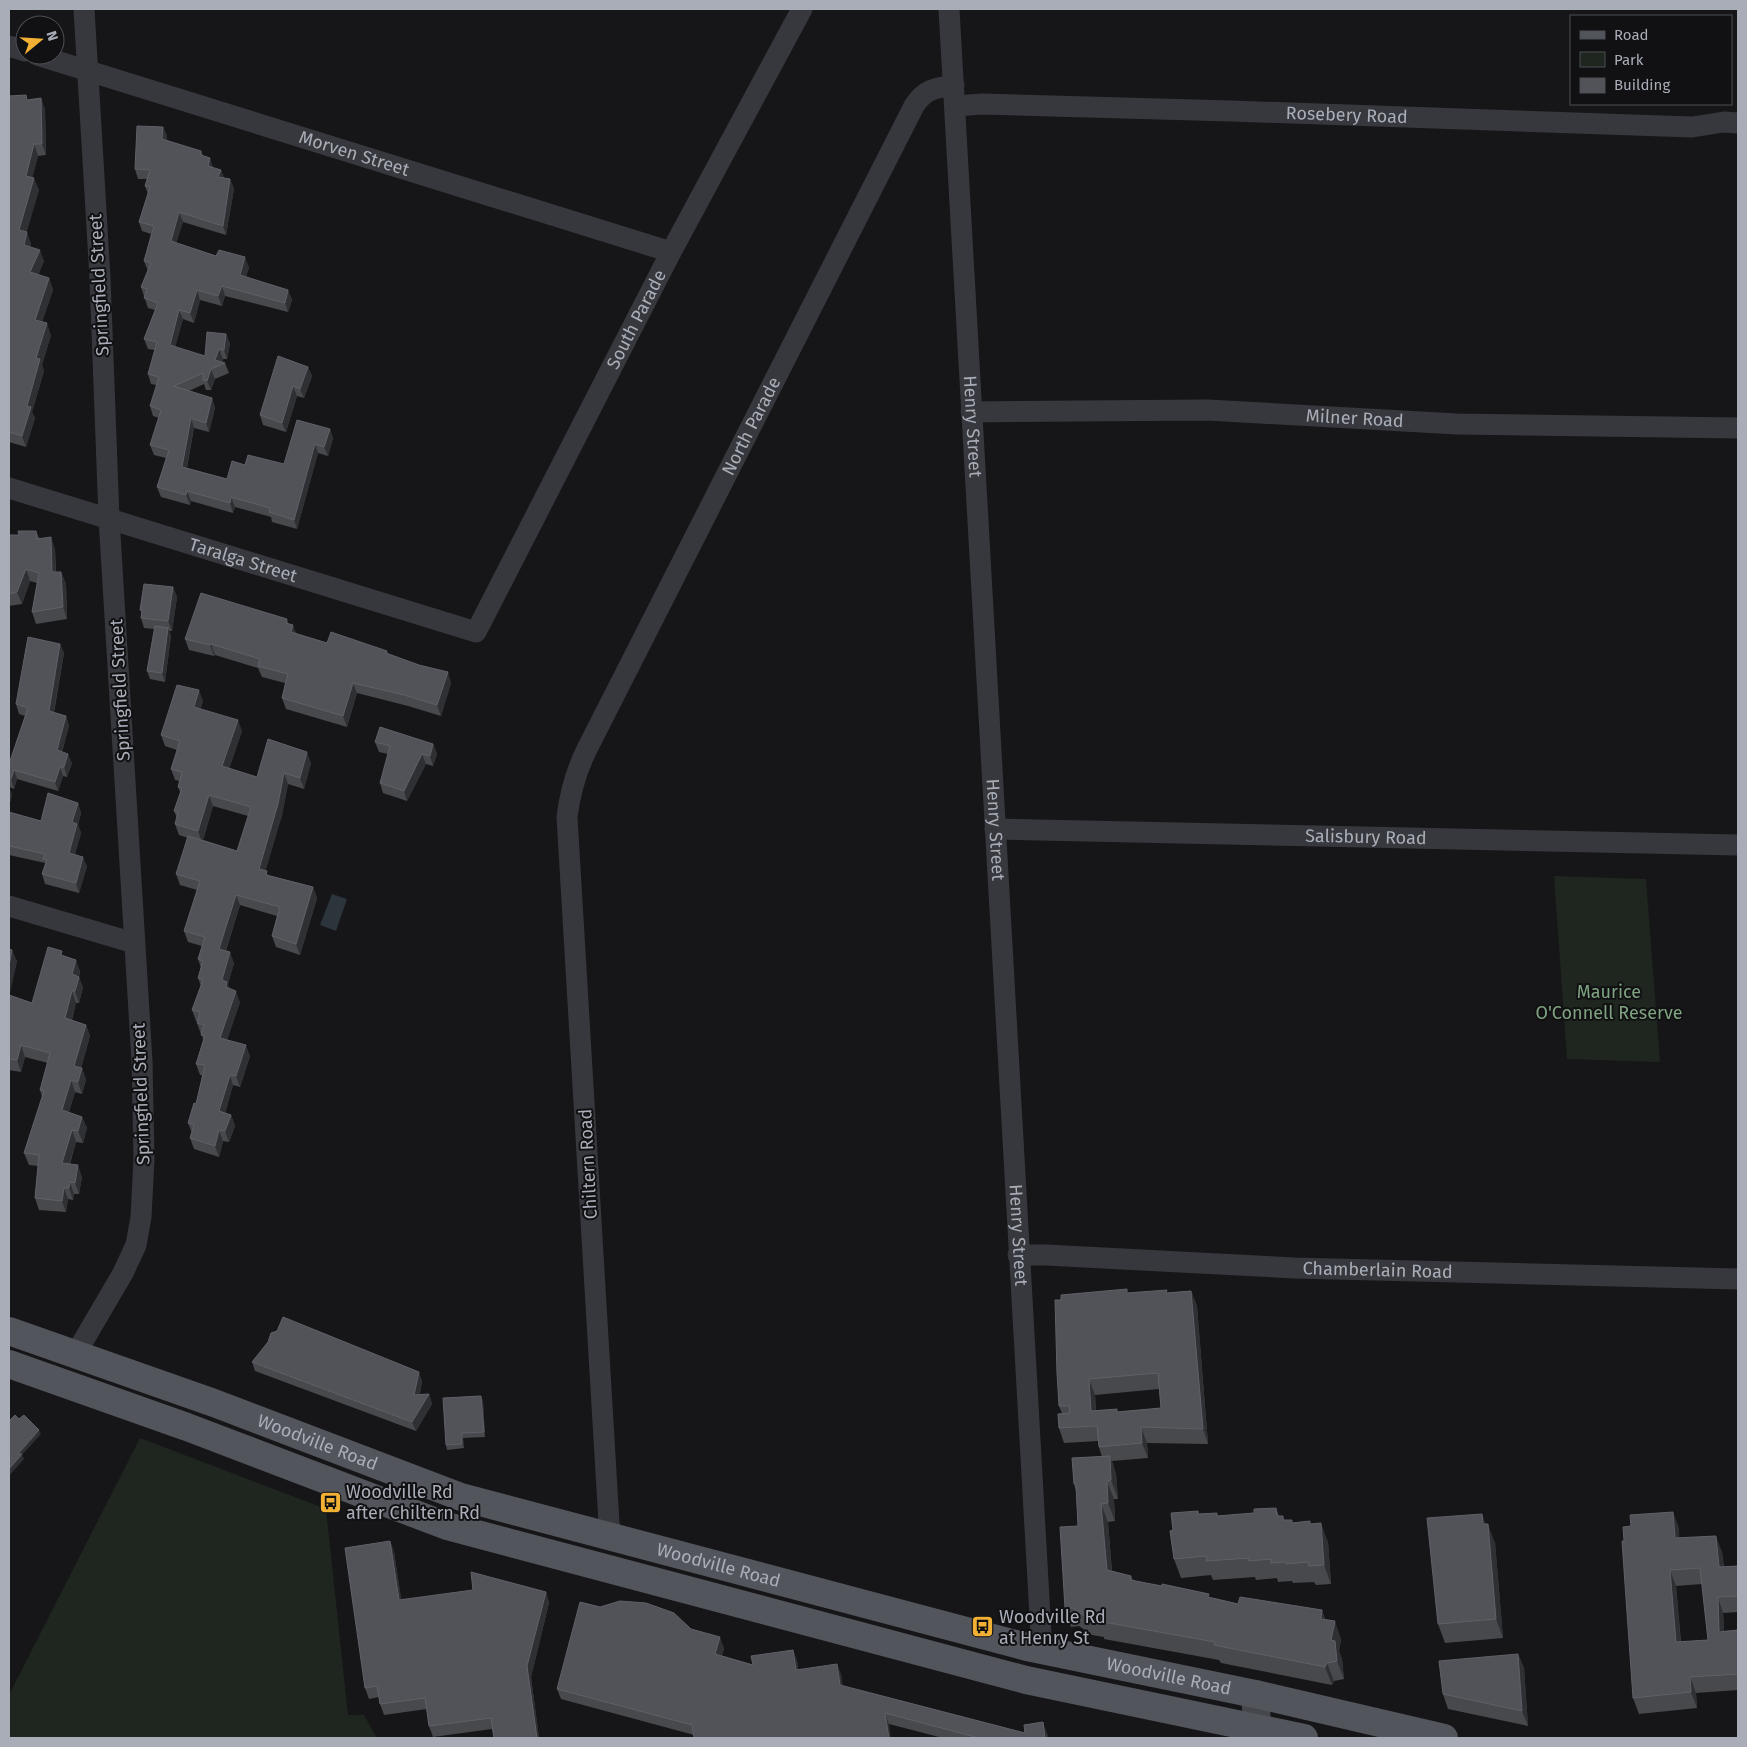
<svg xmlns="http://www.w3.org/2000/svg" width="1747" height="1747" font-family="'Fira Sans',sans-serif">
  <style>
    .green { fill: #1e261f }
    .water { fill: #2c353c }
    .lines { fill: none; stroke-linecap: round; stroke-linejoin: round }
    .minor { stroke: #37383d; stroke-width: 21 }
    .secondary { stroke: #45474d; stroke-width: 28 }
    .primary { stroke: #53555c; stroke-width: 28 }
    .wall { fill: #47494d; fill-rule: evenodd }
    .shaded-wall { fill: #2f3033 }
    .building { fill: #525359; stroke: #5f6168; fill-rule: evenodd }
    .labels { text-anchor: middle; stroke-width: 4; stroke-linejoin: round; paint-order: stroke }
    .street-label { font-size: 18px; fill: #a8adb8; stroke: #111113 }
    .park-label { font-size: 18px; fill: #7fa381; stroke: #111113 }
    .poi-label { font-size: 18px; fill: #a8adb8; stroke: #111113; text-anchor: start }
  </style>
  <rect width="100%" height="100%" fill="#161618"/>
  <path class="green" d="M1554 876 1646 879 1660 1062 1567 1059Z
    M140 1438 326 1509 348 1715H364L377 1738H9V1695Z"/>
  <path class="water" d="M332 894 347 899 336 931 320 925Z"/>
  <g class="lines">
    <g class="minor">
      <path id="s1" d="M949 9 1041 1634 1044 1651"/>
      <path d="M9 46 25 51"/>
      <path id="s2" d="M37 55 671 252"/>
      <path id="s3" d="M956 106 982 104 1231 111 1692 127 1724 122 1738 123"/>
      <path id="s4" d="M971 412 1207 410 1457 424 1738 428"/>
      <path id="s5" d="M9 488 476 632 671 252 802 9"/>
      <path id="s6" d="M995 829 1738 845"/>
      <path d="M9 906 134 943"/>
      <path id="s7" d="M1018 1255H1046L1294 1268 1738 1279"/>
      <path d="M75 1355 123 1273 136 1245 141 1217 144 1159 142 1061 109 518 100 278 84 9"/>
      <path id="s8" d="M612 1537 609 1523 567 817C570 793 576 771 587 749L914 106C925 89 935 88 954 85"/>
    </g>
    <path class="secondary" d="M1255 1694 1258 1738"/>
    <g class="primary">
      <path id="s9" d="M9 1331 214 1403 461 1497 1027 1647 1255 1694 1444 1738"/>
      <path d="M9 1364 187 1427 447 1526 1026 1680 1304 1738"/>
    </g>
  </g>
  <path class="wall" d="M26 95 27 100 41 98 45 110 46 155 38 156 32 178 39 190 26 232 31 244 30 247 44 261 38 275 49 278 53 290 42 322 51 335 42 365 44 371 32 412 35 418 26 447 9 442V96Z
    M163 127 167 136 166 141 201 151 203 156 213 168 221 170 224 178 230 179 234 189 226 235 183 222 176 243 249 267 246 277 288 290 292 300 288 312 225 296 222 306 200 300 194 323 183 319 175 347 205 356 226 334 230 344 227 359H223L222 362 225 363 229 373 215 379 211 390H206L204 384 189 391 212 398 215 408 209 432 194 428 187 468 227 479 245 465 284 464 330 429 333 438 328 456 318 453 297 529 272 522 271 517 235 507 233 513 191 501 190 505 161 497 157 487 166 458 154 455 150 445 159 418 153 416 150 406 157 385 151 384 148 374 155 350 148 349 144 339 155 310 148 308 141 287 148 271 144 261 151 234 142 231 139 222 148 194 145 186 147 179H138L135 169Z
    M308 367 312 376 304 398 297 396 286 432 263 425 260 415Z
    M36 531 39 538 55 549 56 572H61L66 584 67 619 36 624 32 612 37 583 30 581 22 604 9 606V535H19Z
    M173 587 177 597 172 631H169L171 636 165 682 150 679 147 671 154 629 144 628 141 618 142 613 140 610Z
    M287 619 288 623 297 634 327 643 387 651 388 654 451 683 441 716 408 706 357 693 347 727 286 709 282 698 285 683 262 677 258 668 215 655 214 656 189 650 185 639Z
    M60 644 64 653 54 713 66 716 69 726 62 752 72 763 67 777 63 776 58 791 17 779 14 789 9 787 12 795 9 806V761H10L25 716 19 714 16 704Z
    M203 701 200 709 242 731 229 769 257 777 311 763 304 789 288 784 282 815 265 871 268 875 313 887 317 898 300 955 276 947 272 936 277 916 240 905 226 951 234 963 228 984 229 989 240 1002 227 1040 250 1056 240 1087 233 1085 225 1113 231 1115 235 1126 229 1142 223 1141 219 1157 194 1149 190 1138 192 1133 188 1123 196 1104 203 1075H200L196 1064 203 1040 202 1034H201L197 1023V1021H196L192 1010 201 986 198 978 201 968 198 959 202 946 188 942 184 931 197 890 180 885 176 874 188 838 179 835 175 824 177 818 174 811 180 792 178 787 180 781 175 780 171 769 177 750 165 746 161 735ZM213 806 248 816 237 851 203 840Z
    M375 742 433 744 437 754 433 766 426 764 407 801 383 793 380 783 388 754 379 752Z
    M78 803 81 813 78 825 81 833 75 854 87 866 79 893 45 884 42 874 45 864V863L9 855V812L41 821Z
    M9 949 17 961 9 995 32 1003 64 956 80 971 79 977 83 988 79 1003H76L72 1020 86 1025 90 1036 81 1068H82L86 1080 82 1094 75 1092 69 1112 82 1117 87 1128 83 1143 76 1142 70 1164 82 1177 79 1194H74L73 1200 68 1199 66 1212 39 1210 35 1198 38 1166 29 1165 24 1153 42 1097 40 1090 48 1063 25 1057 21 1072 9 1070Z
    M1191 1291 1197 1306 1208 1444 1147 1443 1148 1458 1112 1461 1116 1474 1118 1499H1114L1115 1521 1108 1522 1112 1571 1131 1576 1133 1580 1238 1604 1322 1610 1325 1619 1341 1639 1339 1651 1342 1659 1344 1679 1334 1681 1332 1685 1221 1663 1219 1660 1104 1639V1637L1092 1635 1079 1626 1071 1627 1065 1608 1078 1526 1076 1491 1074 1484 1102 1457 1099 1447 1098 1441 1064 1443 1059 1428 1062 1413 1059 1406 1128 1293H1168ZM1159 1389 1161 1408 1117 1412 1096 1411 1095 1395Z
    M252 1362 422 1381 420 1394H429L432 1404 416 1431 255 1371Z
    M483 1401 485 1437 463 1438 464 1448 447 1450 446 1445Z
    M1276 1508 1279 1516H1283L1284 1520 1293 1523 1311 1524 1328 1542 1331 1584 1316 1585 1314 1582 1293 1583 1292 1581 1278 1582 1277 1578 1256 1580 1255 1577 1213 1580 1211 1575 1181 1578 1174 1559 1173 1530 1198 1511 1199 1514 1218 1516 1254 1513Z
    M1482 1514 1485 1524 1495 1543 1503 1638 1445 1643 1438 1624Z
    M1679 1528V1538L1722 1552 1724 1567 1738 1566V1612L1723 1613 1724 1631 1738 1630V1690L1696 1693 1697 1708 1639 1714 1633 1698ZM1702 1584 1708 1640 1681 1642 1676 1586Z
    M390 1541 394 1552 401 1599 546 1592 549 1603 531 1677 539 1738H494L492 1729 433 1737 429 1726 427 1709 384 1715 380 1704 379 1697 369 1699 365 1688Z
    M691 1629 724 1648 722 1656 753 1665 793 1650 797 1661 798 1669 841 1674 842 1686 1025 1733H1047L1048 1738H943L889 1724 694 1735 561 1699 557 1689Z
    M1518 1654 1524 1668 1528 1726 1448 1709 1443 1694Z"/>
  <path class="shaded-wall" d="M41 98 45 110 46 155 42 144Z
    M163 127 167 136 166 149 162 139Z
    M34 144 38 156 30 187 26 176Z
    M210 158 213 167 208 166Z
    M221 170 224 179 218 177Z
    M34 178 39 190 24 242 19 230Z
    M230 179 234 189 226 235 223 226Z
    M179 212 183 222 174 250 171 241Z
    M27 232 31 244 28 256 24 245Z
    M40 250 44 261 35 284 30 272Z
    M245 257 249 267 243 285 240 275Z
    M49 278 53 290 39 331 35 320Z
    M222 286 225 296 222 306 218 296Z
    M197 290 200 300 194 323 190 313Z
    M288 290 292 300 288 312 285 303Z
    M179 310 183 319 173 355 170 345Z
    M47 323 51 335 42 365 44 371 32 412 35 418 26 447 22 436 27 406 36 358Z
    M226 334 230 344 227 359 224 350Z
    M219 349 223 359 220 365 215 360Z
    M308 367 312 376 304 398 300 389Z
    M211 369 215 379 211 390 207 381Z
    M293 386 297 396 286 432 282 423Z
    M212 398 215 408 209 432 206 423Z
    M191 418 194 428 185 476 182 467Z
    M330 429 333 438 328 456 324 447Z
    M315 444 318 453 297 529 294 520Z
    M187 491 191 501 190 505 186 495Z
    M231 497 235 507 233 513 230 503Z
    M51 537 55 549 56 584 52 572Z
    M26 569 30 581 22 604 17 592Z
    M61 572 66 584 67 619 63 607Z
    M173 587 177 597 172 631 168 621Z
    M293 625 297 636 291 632Z
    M168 628 171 636 165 682 162 673Z
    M60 644 64 653 52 721 49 711Z
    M211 644 215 655 214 656 210 645Z
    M448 672 451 683 441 716 437 705Z
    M353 683 357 693 347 727 343 716Z
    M199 690 203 701 198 718 194 707Z
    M66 716 69 726 60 760 57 750Z
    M238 720 242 731 226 777 222 766Z
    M433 744 437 754 433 766 430 756Z
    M307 752 311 763 304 789 300 778Z
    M68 754 72 763 67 777 64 767Z
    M422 754 426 764 407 801 404 791Z
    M60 767 63 776 58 791 55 782Z
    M14 770 17 779 14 789 11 779Z
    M284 773 288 784 282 815 263 880 259 869Z
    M9 786 12 795 9 806Z
    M209 795 213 806 202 842 198 831Z
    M78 803 81 813 78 825 81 833 73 862 69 853 72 822Z
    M83 857 87 866 79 893 76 883Z
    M313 887 317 898 300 955 296 944Z
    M236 895 240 905 223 960 219 949Z
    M12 950 17 961 9 997V966Z
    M230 952 234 963 228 984 231 993 230 998 222 980Z
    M76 960 80 971 76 986 72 974Z
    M79 977 83 988 79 1003 75 991Z
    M72 991 76 1003 69 1029 65 1018Z
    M236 991 240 1002 224 1049 220 1038Z
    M86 1025 90 1036 78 1077 74 1066Z
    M21 1045 25 1057 21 1072 17 1060Z
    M246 1045 250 1056 240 1087 236 1076Z
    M82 1068 86 1080 82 1094 78 1082Z
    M230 1075 233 1085 223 1122 219 1111Z
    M71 1080 75 1092 66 1122 62 1110Z
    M231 1115 235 1126 229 1142 225 1131Z
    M82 1117 87 1128 83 1143 78 1131Z
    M72 1130 76 1142 66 1174 62 1163Z
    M219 1130 223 1141 219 1157 215 1146Z
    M78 1165 82 1177 79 1194 75 1183Z
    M70 1182 74 1194 73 1200 69 1188Z
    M64 1188 68 1199 66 1212 62 1201Z
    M1191 1291 1197 1306 1208 1444 1203 1429Z
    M419 1372 422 1381 418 1404 414 1395Z
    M1089 1379 1095 1395 1097 1426 1091 1411Z
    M429 1394 432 1404 416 1431 412 1422Z
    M481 1396 483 1401 485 1437 484 1432Z
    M1141 1427 1147 1443 1148 1458 1142 1443Z
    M39 1430 41 1434 22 1455 24 1459 9 1476V1469L18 1454Z
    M462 1433 463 1438 464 1448 462 1444Z
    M1110 1456 1116 1474 1118 1499 1111 1480Z
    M1107 1481 1114 1499 1115 1521 1108 1503Z
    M1101 1504 1108 1522 1113 1588 1107 1570Z
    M1673 1512 1679 1528 1680 1554 1675 1538Z
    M1482 1514 1489 1533 1483 1524Z
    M1321 1523 1328 1542 1331 1584 1324 1565Z
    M1488 1524 1495 1543 1503 1638 1496 1619Z
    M1716 1536 1722 1552 1725 1583 1719 1567Z
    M390 1541 394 1552 403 1610 399 1600Z
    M1670 1570 1676 1586 1682 1658 1676 1642Z
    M546 1592 549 1603 531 1677 539 1738H537L527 1666Z
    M1718 1597 1723 1613 1725 1648 1719 1632Z
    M1322 1610 1328 1628 1321 1619Z
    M1335 1621 1341 1639 1339 1651 1342 1659 1344 1679 1337 1661 1331 1640Z
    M720 1637 724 1648 719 1665 715 1654Z
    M793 1650 797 1661 800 1680 796 1670Z
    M1518 1654 1524 1668 1528 1726 1522 1711Z
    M1327 1663 1334 1681 1332 1685 1325 1667Z
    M837 1664 841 1674 844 1696 840 1685Z
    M1690 1677 1696 1693 1697 1708 1691 1692Z
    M885 1713 889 1724 891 1738H889Z
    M1043 1722 1047 1733 1048 1738H1045Z"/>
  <path class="building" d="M26 95 27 100 41 98 42 144H34L26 176 34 178 19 230 27 232 24 245 40 250 30 272 49 278 35 320 47 323 36 358 40 359 27 406 31 407 22 436 9 432V96Z
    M137 126 163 127 162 139 201 151V155L210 158 208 166 221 170 218 177 230 179 223 226 179 212 171 241 216 256 219 250 245 257 240 275 288 290 285 303 222 286 218 296 197 290 190 313 179 310 170 345 205 356 207 332 226 334 224 350 219 349 215 360 225 363 211 369 207 381 203 380V373L174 386 212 398 206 423 191 418 182 467 227 479 232 461 245 465 248 455 284 464 297 420 330 429 324 447 315 444 294 520 269 512 270 508 231 497 230 503 187 491 186 495 157 487 169 450 150 445 161 410 150 406 159 377 148 374 157 342 144 339 158 303 144 298 147 289 141 287 151 263 144 261 154 226 139 222 150 187 145 186 150 170 135 169Z
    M278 356 308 367 300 389 293 386 282 423 260 415Z
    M18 531H36L37 539 51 537 52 572H61L63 607 32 612 39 573 26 569 17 592 9 594V535H19Z
    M144 584 173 587 168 621 141 618 142 610H140Z
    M201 593 287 619 286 623 293 625 291 632 327 643 331 632 387 651 386 653 419 665 448 672 437 705 404 695 353 683 343 716 282 698 288 674 258 666 260 659 211 644 210 645 185 639Z
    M155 626 168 628 162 673 147 671Z
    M28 637 60 644 49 711 66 716 57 750 68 754 64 767H60L55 782 14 770 11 779H9V761H10L28 708 16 704Z
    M177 685 199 690 194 707 238 720 222 766 257 777 268 739 307 752 300 778 284 773 278 804 259 869 267 871 266 875 313 887 296 944 272 936 280 907 236 895 219 949 230 952 222 980 227 982 226 987 236 991 220 1038 246 1045 236 1076 230 1075 219 1111 231 1115 225 1131 219 1130 215 1146 190 1138 194 1125 188 1123 194 1103 196 1104 205 1065 196 1064 205 1036 201 1035 204 1025 197 1023 200 1012 192 1010 203 980 198 978 203 961 198 959 205 937 184 931 200 881 176 874 188 836 237 851 251 807 209 795 198 831 175 824 178 812 174 811 182 788 178 787 182 772 171 769 180 741 161 735Z
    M380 727 433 744 430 756 422 754 404 791 380 783 390 746 375 742Z
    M48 793 78 803 72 822 77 824 69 853 83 857 76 883 42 874 47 860 43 859 45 854 9 846V812L41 821Z
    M48 947 62 951 61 955 76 960 72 974 79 977 75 991H72L65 1018 86 1025 74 1066 82 1068 78 1082 71 1080 62 1110 82 1117 78 1131 72 1130 62 1163 78 1165 75 1183 70 1182 69 1188H64L62 1201 35 1198 39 1155 24 1153 44 1091 40 1090 50 1053 21 1045 17 1060 9 1059V995L32 1003Z
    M9 949 12 950 9 966Z
    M1127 1289V1293L1167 1290 1166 1293 1191 1291 1203 1429 1141 1427 1142 1443 1099 1447 1097 1426 1059 1428 1058 1414 1070 1413 1069 1406H1059L1057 1373 1055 1300H1061V1295ZM1158 1373 1161 1408 1117 1412V1409L1091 1411 1089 1379Z
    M283 1317 419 1372 414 1395 429 1394 412 1422 252 1362 268 1342 271 1333 277 1331Z
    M481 1396 484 1432 462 1433V1444L446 1445 443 1398Z
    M15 1415 19 1419 24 1415 39 1430 18 1454H22L9 1469V1421Z
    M1110 1456 1111 1480 1107 1481 1108 1503 1101 1504 1107 1570 1131 1576 1130 1580 1162 1586V1584L1209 1594 1208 1597 1238 1604 1240 1597 1322 1610 1321 1619 1335 1621 1331 1640 1335 1641 1337 1661 1327 1663 1325 1667 1214 1645 1215 1642 1098 1621V1619L1086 1617 1073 1608H1065L1060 1527 1078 1526 1076 1484H1074L1072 1458Z
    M1276 1508 1277 1516H1283V1520H1292V1523L1310 1521V1524L1321 1523 1324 1565 1309 1566 1308 1562 1286 1564V1562L1271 1563V1559L1249 1561V1558L1206 1561 1207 1556 1174 1559 1170 1531 1173 1530 1171 1513 1198 1511V1514L1217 1513V1516L1254 1513V1509Z
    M1673 1512 1675 1538 1716 1536 1719 1567 1738 1566V1596L1718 1597 1719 1632 1738 1630V1674L1690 1677 1691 1692 1633 1698 1622 1541H1624L1623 1527 1631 1526 1630 1515ZM1700 1568 1708 1640 1676 1642 1670 1570Z
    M1482 1514 1483 1524H1488L1496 1619 1438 1624 1427 1518Z
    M390 1541 399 1600 473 1590 471 1572 546 1592 527 1666 537 1738H494L491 1718 429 1726 425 1698 380 1704 377 1686 365 1688 345 1548Z
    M620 1601 646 1603 674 1613 691 1629 720 1637 715 1654 753 1665 751 1656 793 1650 796 1670 837 1664 840 1685 1025 1733 1024 1725 1043 1722 1045 1738H979L885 1713 889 1738H694L692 1725 557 1689 580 1602 600 1607Z
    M1518 1654 1522 1711 1443 1694 1439 1661Z"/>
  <defs>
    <symbol id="bus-square" viewBox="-11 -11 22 22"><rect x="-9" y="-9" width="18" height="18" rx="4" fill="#f2b134" stroke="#111113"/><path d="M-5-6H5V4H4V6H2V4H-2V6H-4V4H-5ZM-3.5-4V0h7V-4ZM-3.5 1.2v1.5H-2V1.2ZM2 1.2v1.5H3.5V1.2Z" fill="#111"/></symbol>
  </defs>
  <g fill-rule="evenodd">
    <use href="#bus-square" x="318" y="1490" width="25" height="25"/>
    <use href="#bus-square" x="970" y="1614" width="25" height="25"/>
  </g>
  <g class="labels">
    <g class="street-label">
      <text dy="6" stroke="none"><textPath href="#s3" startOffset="391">Rosebery Road</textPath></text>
      <text dy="6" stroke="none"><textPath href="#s2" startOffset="332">Morven Street</textPath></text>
      <text transform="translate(99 285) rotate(-93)" y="6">Springfield Street</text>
      <text dy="6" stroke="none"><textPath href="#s5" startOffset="840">South Parade</textPath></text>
      <text dy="6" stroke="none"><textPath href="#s4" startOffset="384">Milner Road</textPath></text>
      <text dy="6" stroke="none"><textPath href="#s1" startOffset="418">Henry Street</textPath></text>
      <text dy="6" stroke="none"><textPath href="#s8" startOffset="1155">North Parade</textPath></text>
      <text dy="6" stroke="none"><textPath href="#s5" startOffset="245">Taralga Street</textPath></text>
      <text transform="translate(120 690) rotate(-93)" y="6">Springfield Street</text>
      <text dy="6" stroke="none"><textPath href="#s1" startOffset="822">Henry Street</textPath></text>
      <text dy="6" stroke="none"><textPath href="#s6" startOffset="371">Salisbury Road</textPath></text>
      <text transform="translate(141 1094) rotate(-92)" y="6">Springfield Street</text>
      <text transform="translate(588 1164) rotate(-93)" y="6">Chiltern Road</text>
      <text dy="6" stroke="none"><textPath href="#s1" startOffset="1228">Henry Street</textPath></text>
      <text dy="6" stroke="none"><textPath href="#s7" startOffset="360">Chamberlain Road</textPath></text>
      <text dy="6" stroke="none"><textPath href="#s9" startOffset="328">Woodville Road</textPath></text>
      <text dy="6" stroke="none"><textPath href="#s9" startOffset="748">Woodville Road</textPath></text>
      <text dy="6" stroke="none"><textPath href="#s9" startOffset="1212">Woodville Road</textPath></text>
    </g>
    <g class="park-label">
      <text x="1609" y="998">Maurice<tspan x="1609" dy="21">O'Connell Reserve</tspan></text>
    </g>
    <g class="poi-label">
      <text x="346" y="1498">Woodville Rd<tspan x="346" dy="21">after Chiltern Rd</tspan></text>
      <text x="999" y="1623">Woodville Rd<tspan x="999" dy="21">at Henry St</tspan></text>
    </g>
  </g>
  <rect width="1747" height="1747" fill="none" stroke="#a8adb8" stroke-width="20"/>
  <rect x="1570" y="15" width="162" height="90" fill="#111113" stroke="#4d4f55"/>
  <rect x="1580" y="31" width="25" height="8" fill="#53555c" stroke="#4d4f55"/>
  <text x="1614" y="40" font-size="15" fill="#a8adb8">Road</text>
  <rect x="1580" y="52" width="25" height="15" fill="#1e261f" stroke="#4d4f55"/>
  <text x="1614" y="65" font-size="15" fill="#a8adb8">Park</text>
  <rect x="1580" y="78" width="25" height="15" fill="#525359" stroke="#4d4f55"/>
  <text x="1614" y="90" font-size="15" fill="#a8adb8">Building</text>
  <g transform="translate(40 40) rotate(72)"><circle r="24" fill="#111113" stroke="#4d4f55"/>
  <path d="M0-4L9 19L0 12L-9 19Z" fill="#f2b134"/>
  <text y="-8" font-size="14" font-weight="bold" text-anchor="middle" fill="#a8adb8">N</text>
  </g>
</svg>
